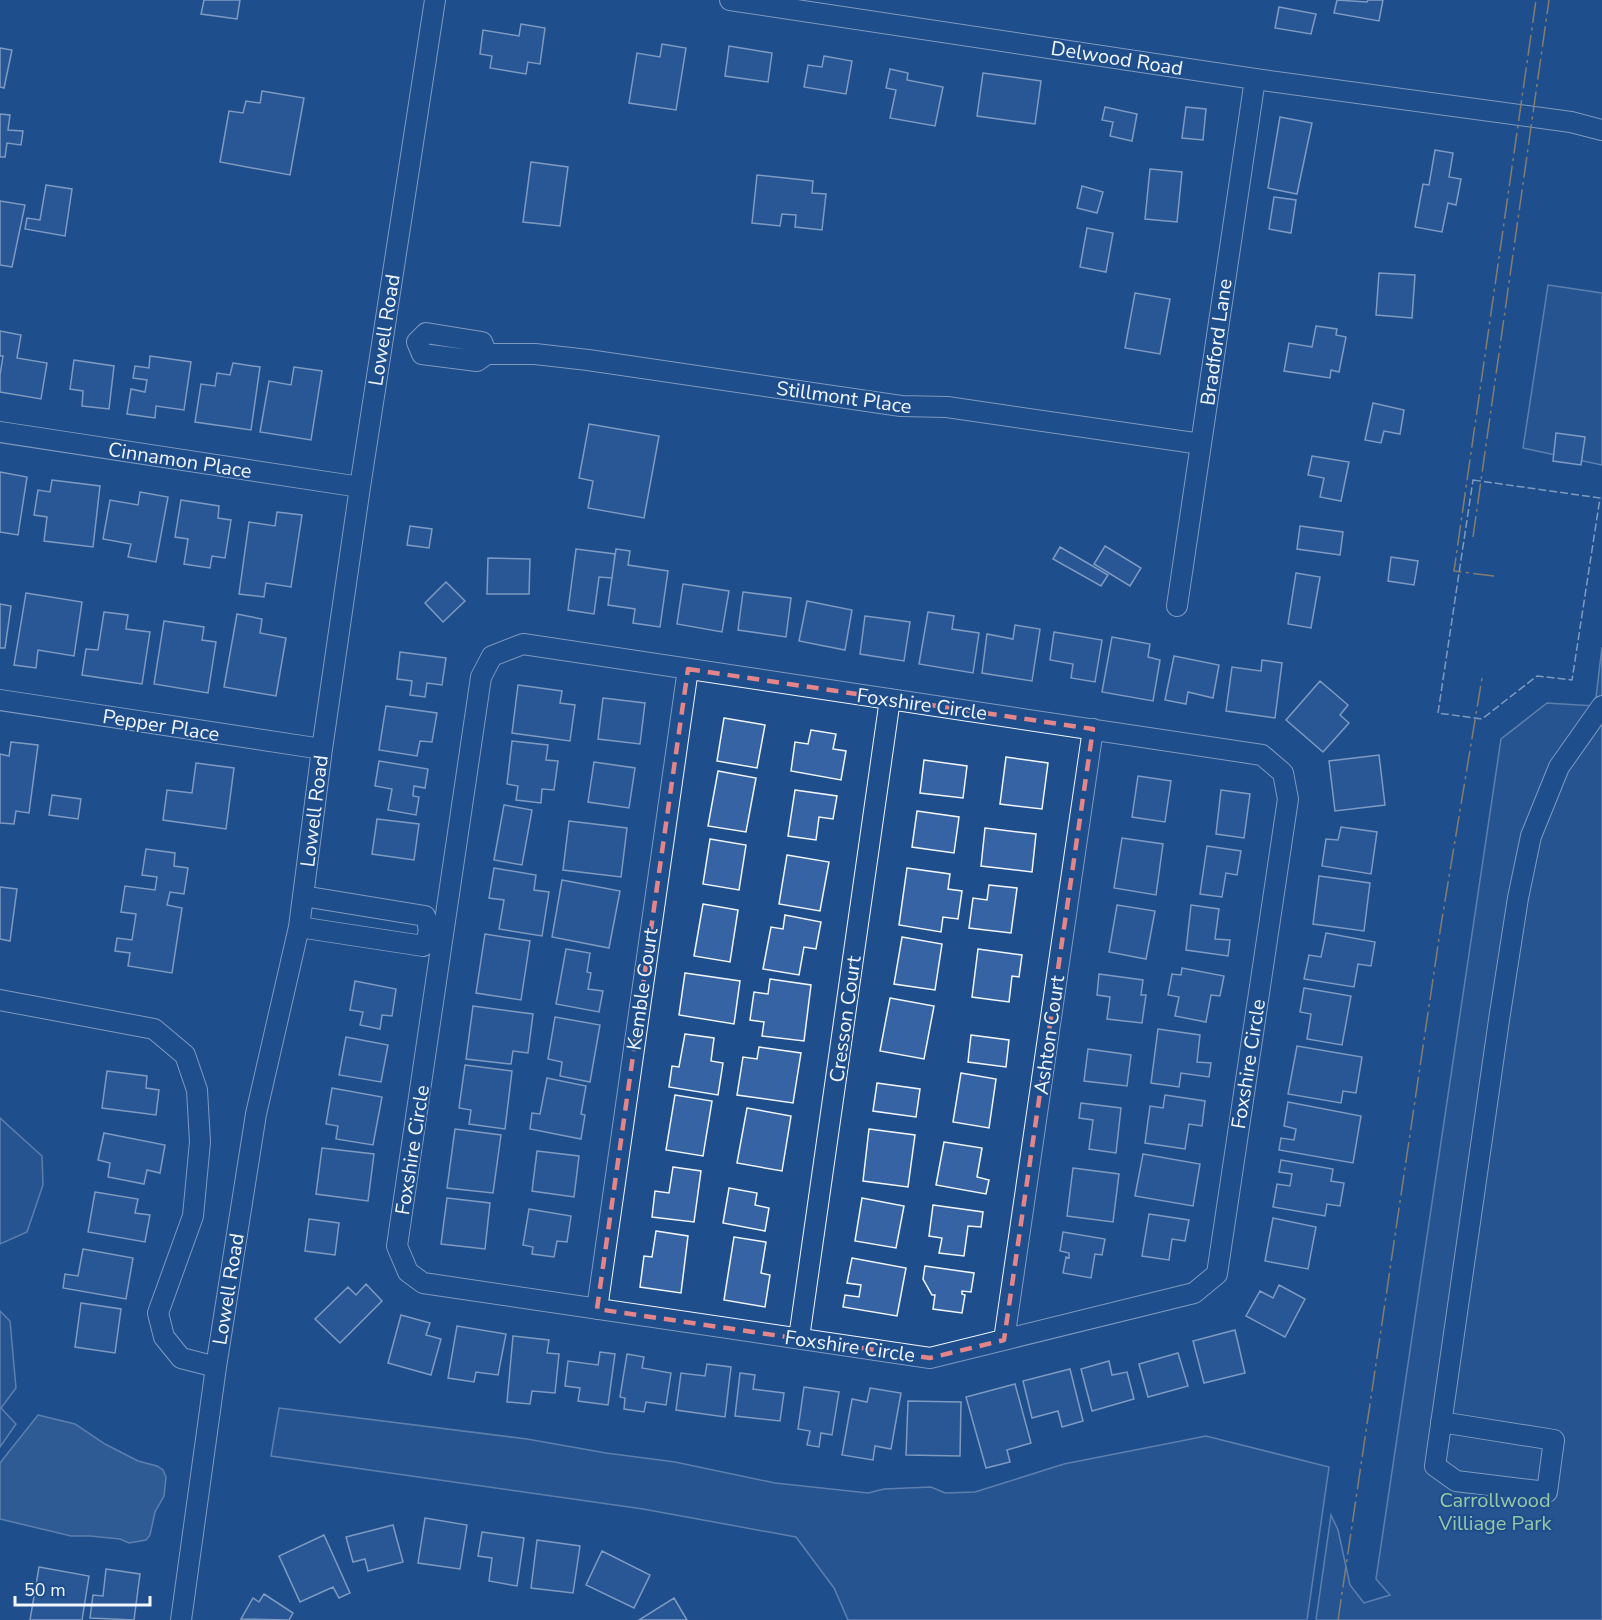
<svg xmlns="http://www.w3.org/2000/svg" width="1602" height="1620" font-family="'Nunito Sans',sans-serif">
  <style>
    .built { fill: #305b95; stroke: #a8bbd7; stroke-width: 1.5 }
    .water { fill: #446ba0; stroke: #a8bbd7; stroke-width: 1.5 }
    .building { fill: #3563a3; stroke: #f2f6ff; stroke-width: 1.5 }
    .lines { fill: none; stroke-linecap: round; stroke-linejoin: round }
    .minor-casing { stroke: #f2f6ff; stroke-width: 22 }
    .minor { stroke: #1f4e8c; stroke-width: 20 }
    .fence { stroke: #f2f6ff; stroke-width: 1.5; stroke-dasharray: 8 3; stroke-linecap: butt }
    .power { stroke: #ffb74d; stroke-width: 1.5; stroke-dasharray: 21 4.5 3 4.5; stroke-linecap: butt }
    .marked { fill: none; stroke: #e38589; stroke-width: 4.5; stroke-dasharray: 12 8; stroke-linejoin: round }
    .labels { text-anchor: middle; stroke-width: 4.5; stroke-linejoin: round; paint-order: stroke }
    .street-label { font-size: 20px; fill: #f2f6ff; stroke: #1f4e8c }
    .park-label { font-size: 20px; fill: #97c8a6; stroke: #1f4e8c }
  </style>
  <rect width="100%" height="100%" fill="#1f4e8c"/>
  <path class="built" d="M1548 285 1602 293V465L1523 448Z
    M1602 647V1620H1316L1331 1515 1338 1530 1350 1585 1364 1603 1390 1595 1376 1579 1501 739 1547 703 1595 706Z
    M0 1118 42 1156 43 1185 27 1232 0 1244Z
    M0 1311 10 1321 16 1388 1 1408 16 1424 0 1447Z
    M279 1408 527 1439 606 1453 675 1462 775 1483 868 1493 884 1489 931 1487 945 1493 975 1492 1064 1464 1206 1436 1329 1467 1307 1620H848L834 1588 796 1537 643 1509 271 1456Z"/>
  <path class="water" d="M38 1415 75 1424 105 1444 138 1461 157 1466 163 1470 166 1477 164 1496 155 1512 150 1535 146 1540 129 1543 120 1539 90 1536H71L0 1519V1463Z"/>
  <path class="building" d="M204 0H240L237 19 201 14Z
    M1337 0 1367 2 1368 0H1383L1379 21 1334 13Z
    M1279 7 1316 14 1311 34 1275 28Z
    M521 24 545 28 540 64 528 62 526 74 490 68 492 56 480 54 483 30 519 36Z
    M662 44 686 48 676 110 629 103 637 53 660 57Z
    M729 46 772 53 768 82 725 76Z
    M0 48 12 50 4 88 0 87Z
    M824 56 852 61 846 94 804 87 808 65 822 67Z
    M890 69 908 73 907 80 943 87 935 126 890 118 896 90 886 88Z
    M983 73 1041 81 1035 124 977 116Z
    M262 91 304 98 290 175 220 162 229 111 243 113 246 101 260 103Z
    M1105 107 1137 114 1132 141 1110 136 1113 122 1102 120Z
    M1186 107 1206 109 1203 140 1182 138Z
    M0 114 10 115 8 130 23 131 21 145 7 143 5 157H0Z
    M1280 117 1312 123 1297 194 1268 188Z
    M1435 150 1453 153 1449 177 1461 179 1456 205 1448 203 1442 232 1415 227 1423 184 1429 185Z
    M531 162 568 167 560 226 523 222Z
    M1150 169 1182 172 1177 222 1145 219Z
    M757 175 813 181 812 193 826 194 822 230 795 227 796 215 782 214 780 226 752 223Z
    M46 185 72 189 65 236 25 229 27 218 40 220Z
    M1082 186 1103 192 1097 213 1077 208Z
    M1274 197 1296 200 1291 233 1269 229Z
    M0 201 25 205 12 267 0 265Z
    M1087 228 1113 233 1106 272 1080 267Z
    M1379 273 1415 275 1412 318 1376 315Z
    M1135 293 1170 299 1160 354 1125 348Z
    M1316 326 1337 329 1336 335 1346 337 1339 372 1331 370 1330 378 1284 371 1289 343 1312 347Z
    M0 331 21 335 17 358 47 363 41 399 0 392V375L3 356H0Z
    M150 356 191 362 184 410 156 406 155 418 127 414 131 389 145 392 147 380 133 378 135 366 149 368Z
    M74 360 114 366 109 409 82 406 83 391 70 389Z
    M233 363 260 367 251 430 195 422 201 384 215 386 217 373 230 375Z
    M294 367 322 371 311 440 260 432 269 381 291 385Z
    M1373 403 1404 410 1400 434 1384 431 1381 443 1365 440Z
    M589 424 659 436 644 518 588 508 593 481 579 478Z
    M1556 433 1585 437 1581 465 1553 461Z
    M1312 456 1349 462 1341 501 1320 497 1324 478 1308 475Z
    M0 472 27 477 18 535 0 532Z
    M52 480 100 486 93 547 44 541 47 517 34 515 38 490 50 492Z
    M140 492 168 497 156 562 128 557 131 544 103 539 110 500 138 505Z
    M181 500 219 506 218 518 231 520 225 558 212 556 210 568 184 564 188 539 175 537Z
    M277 512 302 515 291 587 266 583 264 597 239 594 249 522 275 526Z
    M410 526 432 529 429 548 407 545Z
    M1300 526 1343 532 1340 555 1297 549Z
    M1105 546 1141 568 1130 586 1094 564Z
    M1060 547 1108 575 1101 586 1053 559Z
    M576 549 615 554 612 578 599 577 594 614 568 610Z
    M616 549 630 551 628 565 668 571 660 627 633 623 635 609 608 605Z
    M1391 557 1418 561 1414 585 1388 581Z
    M488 558 530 559 529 594H487Z
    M1296 573 1320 577 1311 628 1288 624Z
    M446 582 465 601 443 622 425 603Z
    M683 584 729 591 722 632 677 624Z
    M743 592 791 598 786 637 738 630Z
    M26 593 82 602 74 656 38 650 36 668 14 665Z
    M807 601 852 610 845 650 799 641Z
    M0 604 11 606 5 648H0Z
    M104 612 128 615 126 629 150 632 142 684 82 675 86 649 98 650Z
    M928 612 954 616 952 629 979 633 973 673 919 664Z
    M237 614 262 619 260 633 286 638 276 696 224 687Z
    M865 616 910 622 904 661 860 654Z
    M164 621 204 627 202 640 216 642 208 693 154 684Z
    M1015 625 1040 629 1032 681 982 673 987 634 1013 639Z
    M1054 632 1102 640 1095 682 1071 678 1073 664 1050 660Z
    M1112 637 1150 644 1148 657 1160 660 1153 701 1102 692Z
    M400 652 446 658 442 685 427 683 425 697 410 695 412 681 397 679Z
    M1174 656 1219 665 1213 698 1188 692 1186 704 1165 700Z
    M1262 660 1282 663 1275 718 1226 711 1232 667 1261 671Z
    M1320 681 1348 705 1340 715 1349 723 1323 752 1286 720Z
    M518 685 562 691 560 703 575 705 570 741 512 733Z
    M603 698 645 703 640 744 598 739Z
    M386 706 437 713 432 742 420 741 417 756 379 750Z
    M724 718 765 725 757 768 717 761Z
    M811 730 836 734 833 749 846 751 841 780 791 771 795 742 808 744Z
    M512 741 548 745 546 760 558 761 554 790 542 789 541 803 516 800 518 786 507 784Z
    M11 742 38 745 29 813 16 811 14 824 0 823V754L9 756Z
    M1379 755 1385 805 1335 811 1329 761Z
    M1006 757 1048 763 1042 809 1000 804Z
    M924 760 967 766 963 798 920 793Z
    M379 761 428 769 425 788 414 786 413 796 419 797 416 815 388 810 392 789 375 786Z
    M594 762 635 768 629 808 588 802Z
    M196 763 234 768 226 829 163 820 167 790 192 793Z
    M718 771 756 778 746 832 708 826Z
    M1138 776 1171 781 1165 822 1132 817Z
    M795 790 837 796 833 819 819 817 816 840 788 836Z
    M1221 790 1250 794 1244 838 1216 834Z
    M52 795 81 799 78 819 49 815Z
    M504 805 532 810 522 865 494 860Z
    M917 811 959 817 954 853 912 847Z
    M377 819 419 824 414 860 372 854Z
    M569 821 627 828 621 877 563 870Z
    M1341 827 1377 832 1371 874 1322 866 1326 839 1338 840Z
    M985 828 1036 834 1032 872 981 866Z
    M1122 838 1163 844 1156 895 1114 888Z
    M710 839 746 845 739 890 703 884Z
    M1207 846 1241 851 1237 875 1226 873 1222 897 1200 894Z
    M146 849 175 853 174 866 188 868 184 894 170 892 167 905 182 908 172 973 128 966 130 953 115 951 117 938 132 940 136 914 121 912 125 886 155 890 157 877 142 875Z
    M787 855 829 862 820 911 779 904Z
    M494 868 536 875 534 890 549 892 542 936 499 929 504 900 489 898Z
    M907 868 950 874 948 889 962 891 958 919 943 917 941 932 899 925Z
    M1319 876 1370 883 1364 931 1313 924Z
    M562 880 620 891 609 948 552 937Z
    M989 885 1017 888 1011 933 969 928 973 898 987 900Z
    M0 887 17 889 10 941 0 939Z
    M703 904 738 910 730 962 694 956Z
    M1117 905 1155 911 1146 959 1109 952Z
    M1191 905 1219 909 1215 939 1230 940 1228 956 1186 950Z
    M785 915 821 922 816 949 804 947 799 975 763 969 771 927 783 929Z
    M1326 933 1375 942 1371 966 1358 964 1354 987 1304 979 1309 955 1321 957Z
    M485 934 530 941 521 1000 476 993Z
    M902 937 942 944 935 990 894 984Z
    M566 949 590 953 587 972 591 973 588 989 603 991 599 1012 556 1004Z
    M978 949 1022 955 1019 977 1012 976 1009 1002 972 997Z
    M1182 968 1224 976 1220 996 1211 995 1206 1022 1175 1016 1179 997 1168 995 1172 974 1181 975Z
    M685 973 740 981 734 1024 679 1015Z
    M1099 974 1143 980 1141 995H1146L1142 1023 1107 1019 1110 997 1097 995Z
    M770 979 811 985 804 1041 762 1036 764 1022 750 1020 754 992 768 994Z
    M355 981 396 989 392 1016 382 1015 380 1029 360 1025 363 1012 350 1010Z
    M1304 988 1351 996 1342 1045 1307 1039 1311 1014 1300 1012Z
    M890 998 934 1006 924 1059 880 1051Z
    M473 1006 533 1014 528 1053 513 1051 511 1064 466 1059Z
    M555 1017 600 1025 590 1082 560 1076 562 1062 548 1059Z
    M1158 1029 1200 1035 1197 1062 1211 1063 1209 1077 1181 1073 1179 1087 1151 1083Z
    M685 1034 714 1038 711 1061 723 1063 718 1095 669 1087 672 1066 679 1067Z
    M971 1035 1009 1040 1006 1067 968 1062Z
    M346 1037 388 1045 381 1082 339 1075Z
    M1297 1046 1362 1057 1356 1093 1343 1091 1341 1103 1288 1094Z
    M759 1047 801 1053 793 1103 737 1095 743 1057 757 1059Z
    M1088 1049 1131 1055 1127 1086 1084 1081Z
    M465 1065 512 1071 505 1129 469 1124 471 1110 459 1108Z
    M107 1071 147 1076 146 1088 159 1090 156 1115 102 1108Z
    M961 1073 996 1079 989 1128 953 1122Z
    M547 1078 586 1086 581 1114 585 1115 581 1139 530 1129 532 1113 540 1114Z
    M877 1083 920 1089 916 1117 873 1111Z
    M332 1088 382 1097 373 1145 336 1139 338 1126 326 1124Z
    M675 1095 712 1101 703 1156 666 1150Z
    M1165 1095 1205 1101 1202 1126 1189 1124 1185 1149 1145 1143 1150 1106 1163 1108Z
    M1288 1102 1361 1116 1353 1163 1279 1150 1281 1138 1294 1140 1296 1129 1284 1126Z
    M1081 1103 1121 1108 1116 1153 1089 1149 1093 1120 1079 1118Z
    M747 1108 791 1116 782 1171 737 1163Z
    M455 1129 501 1135 493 1193 447 1188Z
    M869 1129 915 1135 908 1187 863 1181Z
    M104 1133 165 1145 160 1173 147 1170 144 1184 108 1177 110 1163 98 1160Z
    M944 1142 982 1148 977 1177 989 1180 986 1194 936 1185Z
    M322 1148 374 1154 368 1201 316 1194Z
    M537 1151 579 1156 574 1197 532 1191Z
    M1143 1154 1200 1164 1193 1206 1135 1196Z
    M1281 1160 1333 1169 1331 1181 1344 1183 1340 1206 1327 1204 1325 1216 1273 1207 1277 1184 1290 1186 1292 1174 1279 1172Z
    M673 1167 701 1171 694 1222 652 1217 655 1191 669 1193Z
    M1073 1168 1119 1174 1113 1222 1067 1216Z
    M729 1188 757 1193 755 1205 769 1208 765 1231 723 1223Z
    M95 1192 138 1199 135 1213 150 1215 145 1242 88 1232Z
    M447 1198 490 1203 485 1249 441 1244Z
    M862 1198 904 1206 896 1248 855 1241Z
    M933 1205 983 1212 981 1227 968 1226 964 1256 939 1253 942 1238 929 1236Z
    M529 1209 571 1216 567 1242 557 1241 554 1257 532 1254 533 1247 523 1245Z
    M1149 1214 1189 1220 1185 1241 1172 1239 1169 1260 1142 1256Z
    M1273 1218 1316 1227 1308 1269 1265 1261Z
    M309 1219 339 1223 335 1255 305 1251Z
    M656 1231 688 1236 681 1293 640 1287 644 1256 652 1257Z
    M1063 1232 1105 1239 1102 1255 1095 1254 1091 1278 1063 1273 1066 1257 1069 1258V1253L1060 1251Z
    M734 1237 766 1242 761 1273 770 1275 765 1307 724 1300Z
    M83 1249 133 1258 126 1299 63 1288 65 1274 78 1276Z
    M852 1258 906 1268 897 1316 843 1307 845 1295 859 1297 861 1285 847 1283Z
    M925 1266 974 1273 971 1292 962 1291V1294L965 1295 962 1313 933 1309 935 1295H932L923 1279Z
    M366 1284 382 1301 340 1343 315 1319 348 1287 356 1295Z
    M1279 1285 1305 1299 1285 1337 1246 1316 1260 1291 1273 1298Z
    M81 1303 121 1309 115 1353 75 1347Z
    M401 1315 430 1323 426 1335 441 1339 431 1375 388 1363Z
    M457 1326 506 1334 498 1375 476 1372 474 1382 448 1378Z
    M1235 1330 1245 1373 1204 1383 1193 1341Z
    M513 1336 549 1340 547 1353 559 1354 555 1393 532 1391 530 1404 507 1402Z
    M600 1352 615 1354 608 1405 578 1401 580 1388 565 1386 568 1361 598 1365Z
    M1178 1353 1188 1386 1148 1397 1139 1364Z
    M627 1354 644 1357 642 1368 671 1373 666 1405 646 1402 644 1412 624 1409 625 1398 620 1397Z
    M1109 1361 1112 1375 1127 1372 1134 1399 1092 1411 1081 1369Z
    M707 1364 731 1367 725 1417 676 1410 681 1373 705 1376Z
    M1070 1369 1083 1421 1062 1427 1058 1411 1032 1418 1023 1381Z
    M740 1373 755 1375 753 1389 784 1393 780 1421 735 1416Z
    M1015 1384 1031 1443 1007 1450 1010 1462 986 1468 966 1397Z
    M804 1387 839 1392 832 1435 821 1433 819 1447 807 1445 810 1431 798 1429Z
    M870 1388 901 1393 891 1449 875 1446 873 1460 842 1455 852 1399 867 1402Z
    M908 1401 961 1402 960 1456 906 1455Z
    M425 1518 467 1525 460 1569 418 1563Z
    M393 1525 403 1562 368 1571 365 1559 353 1562 346 1537Z
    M482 1532 524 1538 517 1586 489 1581 492 1558 478 1556Z
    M324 1535 350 1593 339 1598 333 1587 300 1602 279 1556Z
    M537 1540 580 1546 573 1593 531 1588Z
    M602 1551 650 1575 634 1608 586 1585Z
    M39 1567 89 1576 82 1620H30Z
    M106 1569 140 1574 134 1620 90 1618 93 1595 103 1596Z
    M264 1594 293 1613 289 1620 241 1619 253 1598 259 1602Z
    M674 1598 687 1620H639Z"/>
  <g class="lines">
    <defs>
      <path id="minor" d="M730 0 1255 79 1571 122 1602 130
        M417 342 422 354 477 361 487 354H535L588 360 901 406 947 407 1201 444
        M417 342 426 333 482 342 487 354
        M0 432 360 487
        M1177 606 1255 79
        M523 644 1262 755 1283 773 1288 799 1217 1274 1194 1293 930 1358 423 1283 408 1272 397 1246 481 677 492 656Z
        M0 700 322 749
        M299 927 423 946C430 935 430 928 425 916L303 896
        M0 1000 154 1029 185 1055 197 1090 200 1142 193 1216 158 1313 164 1337 181 1358 216 1367
        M597 1309 688 669
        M799 1338 890 699
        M1004 1340 1093 729
        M1441 1422 1554 1440 1547 1492 1456 1481 1435 1466 1499 1020 1518 898 1531 836 1559 767 1602 706
        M181 1620 216 1367 256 1114 299 927 322 749 360 487 435 0"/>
    </defs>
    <use href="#minor" class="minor-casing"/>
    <use href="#minor" class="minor"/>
    <path class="fence" d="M1473 480 1600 498 1572 680 1537 676 1482 719 1438 713Z"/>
    <path class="power" d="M1473 537 1549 0
      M1494 576 1454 571 1536 0
      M1338 1620 1441 925 1482 678"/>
  </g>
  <path d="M0 0H1602V1620H0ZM688 669 1093 729 1004 1340 930 1358 597 1309Z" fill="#1f4e8c" fill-opacity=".55" fill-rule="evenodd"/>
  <path class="marked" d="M688 669 1093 729 1004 1340 930 1358 597 1309Z"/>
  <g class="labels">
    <g class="street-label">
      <text transform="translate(1117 58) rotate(9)" y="7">Delwood Road</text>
      <text transform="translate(384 330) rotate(-81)" y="7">Lowell Road</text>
      <text transform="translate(1216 342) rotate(-82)" y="7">Bradford Lane</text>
      <text transform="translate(844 397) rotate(8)" y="7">Stillmont Place</text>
      <text transform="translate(180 460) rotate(9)" y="7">Cinnamon Place</text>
      <text transform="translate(922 704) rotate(8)" y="7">Foxshire Circle</text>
      <text transform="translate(161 725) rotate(9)" y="7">Pepper Place</text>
      <text transform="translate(314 811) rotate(-83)" y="7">Lowell Road</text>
      <text transform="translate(642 989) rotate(-82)" y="7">Kemble Court</text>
      <text transform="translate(845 1019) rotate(-82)" y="7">Cresson Court</text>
      <text transform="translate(1049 1035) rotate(-82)" y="7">Ashton Court</text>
      <text transform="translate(1248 1064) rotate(-81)" y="7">Foxshire Circle</text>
      <text transform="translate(412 1150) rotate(-81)" y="7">Foxshire Circle</text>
      <text transform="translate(228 1289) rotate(-81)" y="7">Lowell Road</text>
      <text transform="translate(850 1346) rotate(8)" y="7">Foxshire Circle</text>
    </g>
    <g class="park-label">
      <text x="1495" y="1507">Carrollwood<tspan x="1495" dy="23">Villiage Park</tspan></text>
    </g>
  </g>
  <path d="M15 1596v9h135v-9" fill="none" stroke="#f2f6ff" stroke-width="3"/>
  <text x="24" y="1596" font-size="18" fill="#f2f6ff" stroke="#1f4e8c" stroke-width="4.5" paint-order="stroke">50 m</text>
</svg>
